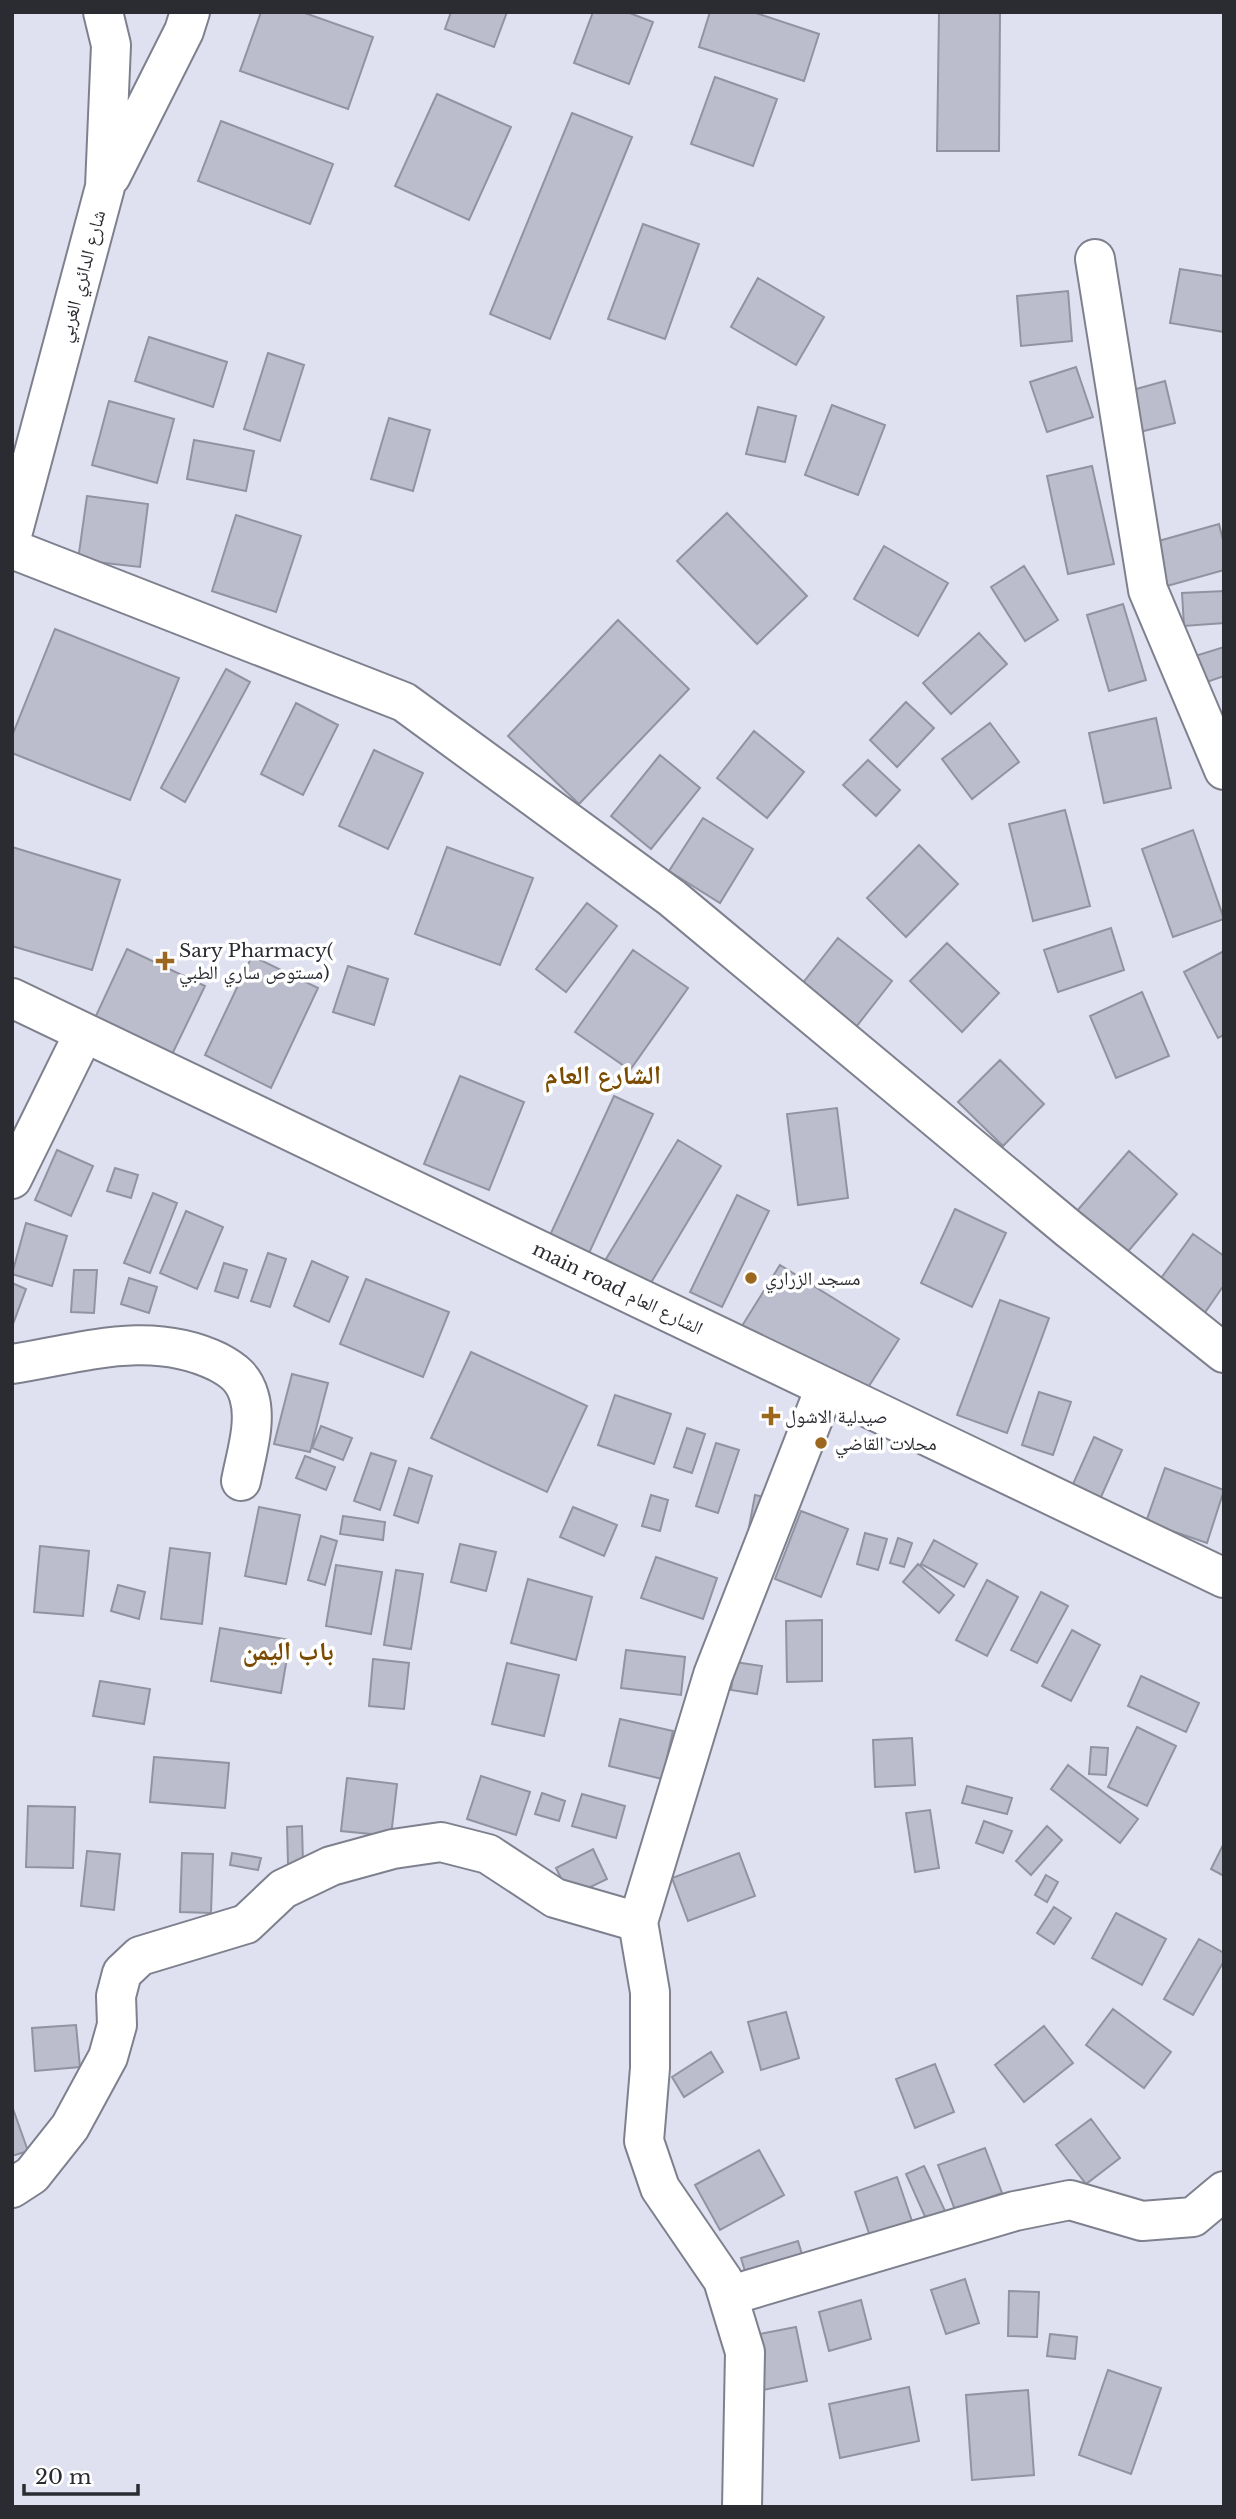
<svg xmlns="http://www.w3.org/2000/svg" width="1236" height="2519" font-family="'Libre Baskerville','Noto Naskh Arabic',serif">
  <style>
    .building { fill: #bbbdcc; stroke: #9193a1; stroke-width: 2 }
    .lines { fill: none; stroke-linecap: round; stroke-linejoin: round }
    .minor-casing { stroke: #7e808e; stroke-width: 42 }
    .major-casing { stroke: #7e808e; stroke-width: 42 }
    .minor { stroke: #fff; stroke-width: 38 }
    .major { stroke: #fff; stroke-width: 38 }
    .poi-dot { fill: #9c671f; stroke: #fff; stroke-width: 2.5 }
    .labels { text-anchor: middle; stroke-width: 7; stroke-linejoin: round; paint-order: stroke }
    .street-label { font-size: 19px; fill: #2b2c32; stroke: #fff }
    .poi-label { font-size: 19px; fill: #2b2c32; stroke: #fff; text-anchor: start }
    .district-label { font-size: 26px; font-weight: bold; fill: #7a4b00; stroke: #fff }
  </style>
  <rect width="100%" height="100%" fill="#dfe1f1"/>
  <path class="building" d="M261 12H302L373 37 348 109 240 71Z
    M451 12H507L494 47 445 29Z
    M593 12H627L653 22 629 84 574 63Z
    M710 12H753L819 34 804 81 699 47Z
    M939 12H1000L999 151H937Z
    M715 77 777 99 753 166 691 144Z
    M437 94 511 127 469 220 395 186Z
    M572 113 632 137 550 339 490 314Z
    M221 121 333 164 310 224 198 181Z
    M643 224 699 244 665 339 608 319Z
    M1180 269 1224 276V332L1170 323Z
    M758 278 824 317 796 365 731 327Z
    M1068 291 1072 341 1021 346 1017 296Z
    M149 337 227 362 213 407 135 381Z
    M268 353 304 365 280 441 244 429Z
    M1076 367 1093 417 1047 432 1030 382Z
    M1165 381 1175 423 1140 432 1129 391Z
    M109 401 174 419 157 483 92 465Z
    M832 405 885 425 858 495 805 475Z
    M758 407 796 416 785 462 746 454Z
    M389 418 430 430 413 491 371 479Z
    M194 440 254 451 246 491 187 479Z
    M1092 466 1114 564 1068 574 1047 476Z
    M87 496 148 504 140 567 78 560Z
    M727 513 807 596 757 644 677 561Z
    M236 515 301 536 276 612 212 591Z
    M1219 524 1224 544V570L1167 586 1155 542Z
    M884 546 948 583 918 636 854 599Z
    M1024 566 1058 620 1025 641 991 587Z
    M1224 591V623L1184 626 1182 593Z
    M1123 604 1146 680 1109 691 1087 615Z
    M618 620 689 689 579 804 508 736Z
    M55 629 179 678 130 800 12 753V736Z
    M979 633 1007 664 951 714 923 683Z
    M1224 647V676L1201 684 1192 657Z
    M226 669 250 682 185 802 161 788Z
    M906 702 934 728 897 767 870 740Z
    M296 703 338 725 303 795 261 774Z
    M1156 718 1171 788 1104 803 1089 733Z
    M990 723 1019 762 972 799 942 759Z
    M754 731 804 772 767 818 717 778Z
    M374 750 423 773 388 849 339 826Z
    M660 755 700 788 651 849 611 816Z
    M868 760 900 790 876 816 843 785Z
    M1065 810 1090 906 1033 921 1009 824Z
    M703 818 753 849 720 903 669 871Z
    M1193 830 1224 919 1173 937 1142 849Z
    M919 845 958 884 906 937 867 898Z
    M12 847 120 880 92 970 12 946Z
    M447 847 533 878 500 965 415 934Z
    M587 903 617 926 566 992 536 969Z
    M1111 928 1124 970 1058 992 1044 950Z
    M838 938 892 981 842 1045 788 1002Z
    M947 943 999 993 962 1032 910 981Z
    M127 949 205 986 165 1069 88 1033Z
    M633 950 688 988 630 1070 575 1032Z
    M1224 951V1035L1218 1038 1184 972Z
    M252 956 318 988 271 1088 205 1055Z
    M348 966 388 979 374 1025 333 1012Z
    M1142 992 1169 1056 1116 1078 1090 1016Z
    M1000 1060 1044 1104 1003 1146 958 1102Z
    M460 1076 524 1102 489 1190 424 1164Z
    M614 1096 653 1114 584 1264 545 1246Z
    M837 1108 848 1198 798 1205 787 1114Z
    M678 1140 721 1166 649 1286 606 1259Z
    M57 1150 93 1166 71 1216 35 1200Z
    M1129 1151 1177 1194 1125 1255 1076 1212Z
    M115 1168 138 1175 131 1198 107 1191Z
    M153 1193 177 1203 150 1273 124 1263Z
    M737 1195 769 1211 722 1307 690 1292Z
    M955 1209 1006 1233 972 1307 921 1283Z
    M186 1211 223 1227 197 1289 160 1273Z
    M26 1223 67 1236 52 1286 12 1274Z
    M1193 1234 1224 1256V1285L1197 1324 1151 1292Z
    M268 1253 286 1259 270 1307 251 1301Z
    M312 1261 348 1277 329 1322 294 1306Z
    M224 1263 247 1270 238 1298 215 1291Z
    M780 1265 899 1339 855 1408 737 1334Z
    M74 1270H97L94 1313 71 1312Z
    M129 1278 157 1287 149 1313 121 1304Z
    M366 1279 449 1312 423 1377 340 1344Z
    M12 1283 26 1289 13 1324H12Z
    M1000 1300 1049 1318 1007 1433 957 1415Z
    M471 1352 587 1406 547 1492 431 1438Z
    M292 1374 328 1383 310 1452 274 1444Z
    M1039 1392 1071 1402 1053 1455 1022 1445Z
    M615 1395 671 1414 654 1464 598 1445Z
    M321 1426 352 1438 343 1460 312 1448Z
    M687 1428 705 1434 692 1473 674 1467Z
    M1094 1437 1122 1450 1097 1506 1069 1493Z
    M716 1443 739 1450 718 1513 696 1506Z
    M371 1453 396 1461 380 1510 354 1501Z
    M305 1456 335 1467 326 1490 296 1478Z
    M409 1468 432 1476 418 1523 394 1515Z
    M1165 1468 1224 1490 1207 1543 1146 1522Z
    M651 1495 668 1500 660 1531 642 1526Z
    M755 1495 768 1498 747 1538Z
    M259 1507 300 1515 286 1584 245 1576Z
    M573 1507 617 1525 604 1556 560 1537Z
    M801 1511 848 1529 821 1597 775 1579Z
    M343 1516 385 1522 383 1540 340 1534Z
    M865 1533 887 1539 878 1570 857 1564Z
    M321 1536 337 1541 325 1585 308 1580Z
    M898 1538 912 1543 904 1567 890 1563Z
    M934 1540 977 1564 964 1587 921 1564Z
    M460 1544 496 1552 486 1591 451 1582Z
    M40 1546 89 1551 83 1616 34 1612Z
    M170 1548 210 1553 202 1624 161 1619Z
    M656 1557 717 1578 703 1619 641 1598Z
    M918 1564 954 1595 939 1613 903 1582Z
    M336 1565 382 1572 371 1634 326 1626Z
    M396 1570 423 1574 411 1649 384 1645Z
    M528 1579 592 1597 576 1660 511 1643Z
    M987 1580 1018 1597 987 1656 956 1640Z
    M118 1585 145 1592 139 1619 111 1611Z
    M1041 1592 1068 1606 1037 1663 1011 1650Z
    M822 1620V1681L787 1682 786 1621Z
    M220 1628 290 1640 281 1693 211 1681Z
    M1072 1630 1100 1645 1071 1701 1042 1686Z
    M626 1650 685 1657 681 1695 621 1688Z
    M373 1659 409 1663 404 1709 369 1706Z
    M735 1662 762 1666 757 1694 731 1690Z
    M507 1663 559 1675 544 1736 492 1724Z
    M1141 1676 1199 1703 1186 1732 1128 1706Z
    M100 1681 150 1689 144 1724 93 1716Z
    M620 1719 673 1731 662 1779 609 1766Z
    M1137 1727 1176 1746 1147 1806 1108 1787Z
    M912 1738 915 1785 875 1787 873 1740Z
    M1091 1747 1108 1748 1106 1775 1089 1774Z
    M154 1757 229 1763 225 1808 150 1802Z
    M1068 1765 1138 1819 1120 1843 1051 1789Z
    M481 1776 530 1792 516 1835 467 1819Z
    M347 1778 397 1784 391 1836 341 1831Z
    M967 1786 1012 1798 1007 1814 962 1803Z
    M542 1793 565 1801 559 1821 535 1814Z
    M582 1794 625 1806 616 1838 572 1826Z
    M28 1806 75 1807 73 1868 26 1867Z
    M930 1810 939 1868 915 1872 906 1813Z
    M984 1821 1012 1831 1003 1853 976 1843Z
    M302 1826 303 1864H288L287 1827Z
    M1047 1826 1062 1840 1031 1875 1016 1861Z
    M1224 1843V1876L1211 1869Z
    M593 1849 607 1879 570 1897 556 1868Z
    M87 1851 120 1854 114 1910 81 1906Z
    M182 1853 213 1854 211 1913 180 1912Z
    M232 1853 261 1858 258 1870 230 1865Z
    M739 1853 755 1896 688 1921 672 1878Z
    M1046 1875 1058 1882 1047 1902 1035 1895Z
    M1054 1907 1071 1918 1054 1944 1037 1933Z
    M1116 1913 1166 1939 1142 1985 1092 1958Z
    M1199 1939 1224 1953V1961L1193 2015 1164 1999Z
    M1113 2009 1171 2052 1144 2088 1086 2045Z
    M786 2012 799 2058 761 2070 748 2022Z
    M76 2025 80 2067 35 2071 32 2028Z
    M1044 2026 1073 2063 1024 2102 995 2065Z
    M711 2052 723 2072 684 2097 672 2077Z
    M935 2064 954 2112 915 2128 896 2079Z
    M12 2106 28 2151 12 2156Z
    M1091 2119 1120 2158 1086 2184 1056 2145Z
    M985 2148 1002 2193 955 2210 938 2165Z
    M759 2150 784 2195 720 2230 695 2185Z
    M924 2166 946 2213 927 2221 906 2174Z
    M897 2177 917 2236 875 2251 855 2192Z
    M798 2241 810 2281 753 2298 741 2258Z
    M965 2279 979 2323 946 2334 931 2290Z
    M1009 2291 1039 2292 1037 2337 1008 2336Z
    M861 2300 871 2339 829 2351 819 2312Z
    M796 2327 807 2381 754 2392 744 2337Z
    M1050 2334 1077 2337 1075 2359 1047 2356Z
    M1108 2370 1161 2388 1131 2474 1079 2455Z
    M909 2387 919 2441 840 2458 829 2404Z
    M1028 2390 1034 2475 972 2480 966 2395Z"/>
  <g class="lines">
    <defs>
      <path id="minor" d="M111 176 184 31 190 12
        M1095 259 1148 590 1224 770
        M12 535 105 187 111 45 103 12
        M12 549 404 702 672 898 1069 1229 1224 1353
        M12 1179 84 1033
        M12 1364C83 1353 150 1329 218 1362 233 1370 244 1378 249 1396 257 1422 246 1455 241 1481
        M12 2188 32 2175 70 2127 108 2057 117 2025 116 1996 122 1973 140 1956 246 1924 283 1889 331 1866 393 1849 441 1842 488 1854 555 1898 638 1922
        M728 2296 1015 2211 1070 2200 1142 2221 1193 2217 1224 2191
        M742 2507 745 2352 723 2280 660 2188 644 2141 650 2068V1992L638 1922 713 1675 825 1388"/>
      <path id="major" d="M12 998 1224 1578"/>
    </defs>
    <use href="#minor" class="minor-casing"/>
    <use href="#major" class="major-casing"/>
    <use href="#minor" class="minor"/>
    <use href="#major" class="major"/>
  </g>
  <g class="poi-dot">
    <path d="M161.5 950.5h7v7h7v7h-7v7h-7v-7h-7v-7h7z"/>
    <circle cx="751" cy="1278" r="7"/>
    <path d="M767.5 1405.5h7v7h7v7h-7v7h-7v-7h-7v-7h7z"/>
    <circle cx="821" cy="1443" r="7"/>
  </g>
  <g class="labels">
    <g class="street-label">
      <text transform="translate(81 276) rotate(-75)" y="7">شارع الدائري الغربي</text>
      <text transform="translate(618 1288) rotate(26)" y="7">main road الشارع العام</text>
    </g>
    <g class="poi-label">
      <text x="179" y="957">Sary Pharmacy(<tspan x="179" dy="22">مستوص ساري الطبي)</tspan></text>
      <text x="765" y="1285">مسجد الزراري</text>
      <text x="785" y="1423">صيدلية الاشول</text>
      <text x="835" y="1450">محلات القاضي</text>
    </g>
    <g class="district-label">
      <text x="603" y="1084">الشارع العام</text>
      <text x="288" y="1660">باب اليمن</text>
    </g>
  </g>
  <rect width="1236" height="2519" fill="none" stroke="#2b2c32" stroke-width="28"/>
  <path d="M24 2484v10h114v-10" fill="none" stroke="#2b2c32" stroke-width="3.5"/>
  <text x="35" y="2484" font-size="21" fill="#2b2c32" stroke="#ffffff" stroke-width="5" paint-order="stroke">20 m</text>
</svg>
